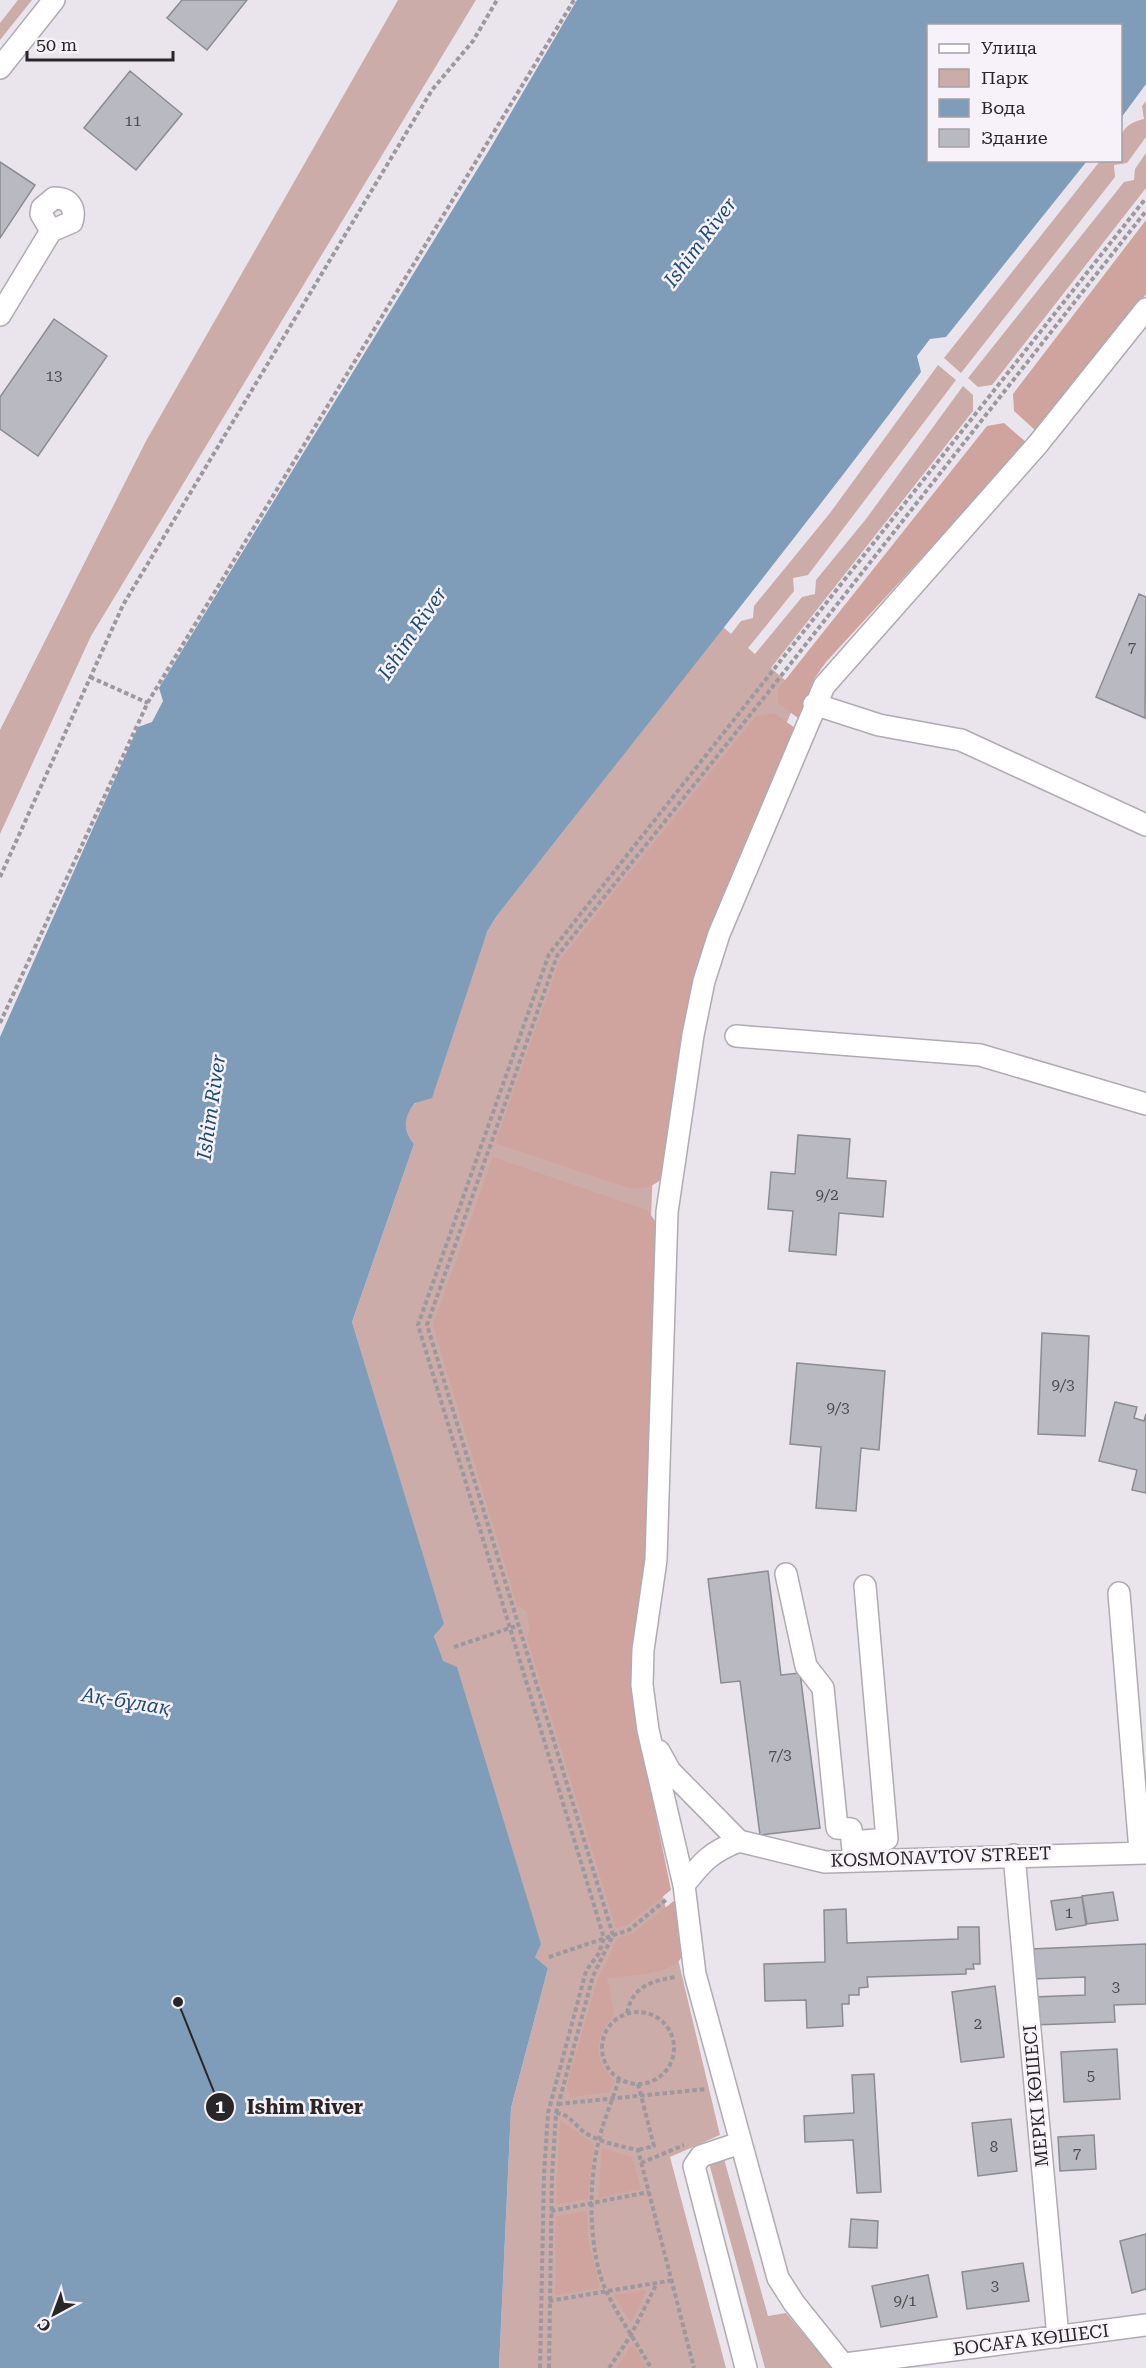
<svg xmlns="http://www.w3.org/2000/svg" width="1146" height="2368" font-family="'Roboto Serif',serif">
  <style>
    .green { fill: #cbaca8 }
    .forest { fill: #d0a49e }
    .water { fill: #7f9db8 }
    .building { fill: #b9bac1; stroke: #8b8b92; stroke-width: 1.5 }
    .lines { fill: none; stroke-linecap: round; stroke-linejoin: round }
    .minor-casing { stroke: #afabb1; stroke-width: 24 }
    .path { stroke: #9c989d; stroke-width: 4; stroke-dasharray: 4.5 3; stroke-linecap: butt }
    .minor { stroke: #fff; stroke-width: 21 }
    .labels { text-anchor: middle; stroke-width: 5; stroke-linejoin: round; paint-order: stroke }
    .number-label { font-size: 15px; fill: #4c4b4e }
    .street-label { font-size: 18px; fill: #282628; stroke: #f7f2f9 }
    .water-label { font-size: 20px; font-style: italic; fill: #1d4c73; stroke: #f7f2f9 }
    .leader { fill: none; stroke: #282628; stroke-width: 2 }
    .callout-dot { fill: #282628; stroke: #f7f2f9; stroke-width: 2 }
    .mark-label { font-size: 18px; text-anchor: middle; font-weight: bold; fill: #fff }
    .callout-label { font-size: 20px; text-anchor: middle; font-weight: bold; fill: #282628; stroke: #f7f2f9; stroke-width: 5; stroke-linejoin: round; paint-order: stroke }
  </style>
  <rect width="100%" height="100%" fill="#eae5ec"/>
  <path class="green" d="M18 0H32L0 40V23Z
    M398 0H476L91 636 0 834V730L146 441Z
    M1146 101V137L1127 163 1114 165 1115 177 961 373 944 358 1100 161 1120 160C1120 138 1118 125 1144 119L1142 106Z
    M1146 153V188L992 385 978 387 968 378 1124 182 1134 180 1135 169Z
    M938 365 956 380 808 575 793 578 794 591 748 648 755 654 802 597 815 594 816 580 866 519 963 386 973 395V411L771 668 800 693 738 830 654 1142 630 1758 720 2135 670 2157 726 2368H499L511 2108 548 1968 535 1957 434 1636 443 1624 352 1322 414 1144C401 1128 403 1109 422 1099L487 932 496 917 723 627 731 634 741 621 753 618 754 606 830 513Z
    M724 2159 768 2316 786 2313 832 2368H765L709 2163Z"/>
  <path class="forest" d="M1146 220V294L1036 431 1014 411 1013 394Z
    M1004 423 1027 443 826 662 814 679 798 718 778 703V689L987 426Z
    M774 713 795 728 704 954 666 1175C654 1187 645 1189 629 1188L495 1143 560 960 756 716Z
    M493 1157 647 1210 661 1229 649 1542 636 1719 671 1890 627 1925 616 1928 527 1638 530 1628 526 1611 517 1605 433 1325Z
    M675 1900C677 1916 685 1936 683 1952 680 1976 626 1975 607 1978L614 2014C596 2036 591 2061 615 2081L610 2092 570 2097 567 2085 597 1981 618 1938 632 1934Z
    M560 2120 594 2144 588 2199 556 2204Z
    M602 2148 632 2157 641 2189 598 2198Z
    M587 2211 588 2238 600 2288 555 2295 556 2216Z
    M647 2290 631 2323 614 2295Z
    M633 2344 647 2368H617Z"/>
  <path class="water" d="M577 0H1146V84L1121 118 1120 26H928V160L1087 161 946 337 930 339 917 356 921 372C783 556 638 735 496 917L487 932 432 1098 415 1103C403 1117 403 1130 414 1144L352 1322 444 1624 434 1636 443 1661 457 1667 541 1944 535 1957 548 1968 511 2108 499 2368H0V1037L138 727 152 722 163 701 159 688 488 152Z"/>
  <path class="building" d="M182 0H247L207 50 167 18Z
    M130 71 182 114 136 170 84 128Z
    M0 162 35 185 0 238Z
    M54 319 107 356 38 456 0 429V397Z
    M1139 594 1146 597 1145 718 1096 697Z
    M798 1135 850 1139 847 1178 886 1181 883 1217 839 1213 836 1255 789 1251 793 1211 768 1209 771 1172 795 1174Z
    M1042 1333 1089 1336 1085 1436 1038 1434Z
    M797 1363 885 1371 879 1450 861 1448 856 1511 816 1508 821 1447 790 1444Z
    M1115 1402 1137 1407 1134 1418 1144 1421 1146 1414V1493L1132 1490 1137 1470 1099 1461Z
    M768 1571 781 1675 800 1673 820 1828 760 1835 740 1681 721 1683 708 1579Z
    M1113 1892 1118 1920 1087 1924 1082 1896Z
    M1082 1897 1086 1925 1056 1930 1051 1901Z
    M846 1909 847 1943 958 1939V1927H979L980 1964H973L974 1969H966V1974L867 1977 868 1987 859 1988V1995H849V2004H842L843 2026 807 2028 806 2000 765 2001 764 1964 825 1962 824 1910Z
    M1146 1944V2004L1114 2005 1115 2022 1034 2025 1033 1997 1085 1995V1977L1033 1979 1031 1949Z
    M995 1986 1004 2057 961 2062 952 1992Z
    M1117 2049 1120 2099 1064 2102 1061 2052Z
    M874 2074 881 2192 857 2193 853 2140 805 2142 804 2116 854 2113 852 2075Z
    M1011 2119 1017 2171 978 2176 972 2123Z
    M1094 2135 1096 2169 1060 2171 1058 2137Z
    M851 2219 878 2221 877 2248 849 2247Z
    M1146 2234V2289L1132 2293 1120 2241Z
    M1023 2263 1029 2301 967 2309 962 2272Z
    M928 2275 937 2317 881 2327 872 2286Z"/>
  <g class="lines">
    <defs>
      <path id="minor" d="M0 68 54 0
        M0 315 51 231 72 222C76 208 70 198 54 198L42 208 41 214 51 231
        M814 704 879 725 961 740 1146 825
        M736 1036 980 1055 1146 1104
        M786 1574 806 1666 823 1688 837 1828 851 1829 854 1861
        M1119 1593 1140 1851
        M659 1751 670 1771 739 1841 825 1862 1146 1853
        M852 1842 887 1839 865 1586
        M1014 1855 1058 2337
        M684 1885C703 1861 711 1852 739 1841
        M740 2143 701 2156 694 2166 746 2368
        M845 2364 1146 2325
        M846 2368 794 2303 778 2278 695 1974 684 1885 648 1730 642 1685 643 1650 656 1560 667 1212 693 1035 704 981 719 934 824 686 1038 444 1146 309"/>
    </defs>
    <use href="#minor" class="minor-casing"/>
    <path class="path" d="M90 677 148 703
      M0 877 123 605 432 90 473 41 497 0
      M0 1023 148 702 574 0
      M454 1647 519 1625
      M549 1957 629 1930 667 1899
      M602 2048a36 36 0 1 1 72 0a36 36 0 1 1-72 0Z
      M627 2013C632 1987 652 1980 677 1977
      M619 2079C613 2099 604 2119 599 2140 588 2181 588 2254 607 2293 620 2319 637 2343 651 2368
      M638 2084 654 2146 638 2150
      M558 2104 707 2089
      M556 2113C571 2114 575 2127 587 2134 603 2143 620 2146 638 2150L694 2368
      M641 2163 684 2145
      M551 2211 649 2192
      M549 2301 674 2280
      M540 2368 544 2175 548 2113 586 1971 599 1953 604 1938 418 1325 549 954 1146 198
      M549 2368 552 2176 556 2113 593 1976 613 1935 427 1325 557 956 766 695 1146 211
      M609 2368 631 2335 657 2283"/>
    <use href="#minor" class="minor"/>
  </g>
  <g class="labels">
    <g class="number-label">
      <text x="133" y="126">11</text>
      <text x="54" y="381">13</text>
      <text x="1132" y="652">7</text>
      <text x="827" y="1200">9/2</text>
      <text x="1063" y="1390">9/3</text>
      <text x="838" y="1413">9/3</text>
      <text x="780" y="1760">7/3</text>
      <text x="1069" y="1918">1</text>
      <text x="1116" y="1992">3</text>
      <text x="978" y="2029">2</text>
      <text x="1091" y="2081">5</text>
      <text x="994" y="2152">8</text>
      <text x="1077" y="2158">7</text>
      <text x="995" y="2291">3</text>
      <text x="905" y="2306">9/1</text>
    </g>
    <g class="street-label">
      <text transform="translate(941 1857) rotate(-2)" y="6">KOSMONAVTOV STREET</text>
      <text transform="translate(1036 2096) rotate(-95)" y="6">МЕРКІ КӨШЕСІ</text>
      <text transform="translate(1031 2340) rotate(-7)" y="6">БОСАҒА КӨШЕСІ</text>
    </g>
    <g class="water-label">
      <text transform="translate(700 242) rotate(-53)" y="7">Ishim River</text>
      <text transform="translate(412 633) rotate(-56)" y="7">Ishim River</text>
      <text transform="translate(211 1107) rotate(-82)" y="7">Ishim River</text>
      <text transform="translate(126 1701) rotate(9)" y="7">Ақ-бұлақ</text>
    </g>
  </g>
  <path class="leader" d="M178 2002L220 2107"/>
  <g class="callout-dot">
    <circle cx="178" cy="2002" r="6"/>
    <circle cx="220" cy="2107" r="15"/>
  </g>
  <g class="mark-label">
    <text x="220" y="2113">1</text>
  </g>
  <g class="callout-label">
    <text x="305" y="2114">Ishim River</text>
  </g>
  <rect x="927" y="24" width="195" height="138" fill="#f7f2f9" stroke="#a4a0a5" stroke-width="1.5"/>
  <rect x="939" y="44" width="30" height="9" fill="#ffffff" stroke="#a4a0a5" stroke-width="1.5"/>
  <text x="981" y="54" font-size="18" fill="#282628">Улица</text>
  <rect x="939" y="69" width="30" height="18" fill="#cbaca8" stroke="#a4a0a5" stroke-width="1.5"/>
  <text x="981" y="84" font-size="18" fill="#282628">Парк</text>
  <rect x="939" y="99" width="30" height="18" fill="#7f9db8" stroke="#a4a0a5" stroke-width="1.5"/>
  <text x="981" y="114" font-size="18" fill="#282628">Вода</text>
  <rect x="939" y="129" width="30" height="18" fill="#b9bac1" stroke="#a4a0a5" stroke-width="1.5"/>
  <text x="981" y="144" font-size="18" fill="#282628">Здание</text>
  <g transform="translate(54 2314) rotate(221)" stroke="#f7f2f9" stroke-width="4.5" paint-order="stroke">
  <path d="M0-4.5L10 22L0 15L-10 22Z" fill="#282628"/>
  <text y="-9" font-size="16" font-weight="bold" text-anchor="middle" fill="#282628">С</text>
  </g>
  <path d="M27 51v9h146v-9" fill="none" stroke="#282628" stroke-width="3"/>
  <text x="36" y="51" font-size="18" fill="#282628" stroke="#f7f2f9" stroke-width="4.5" paint-order="stroke">50 m</text>
</svg>
